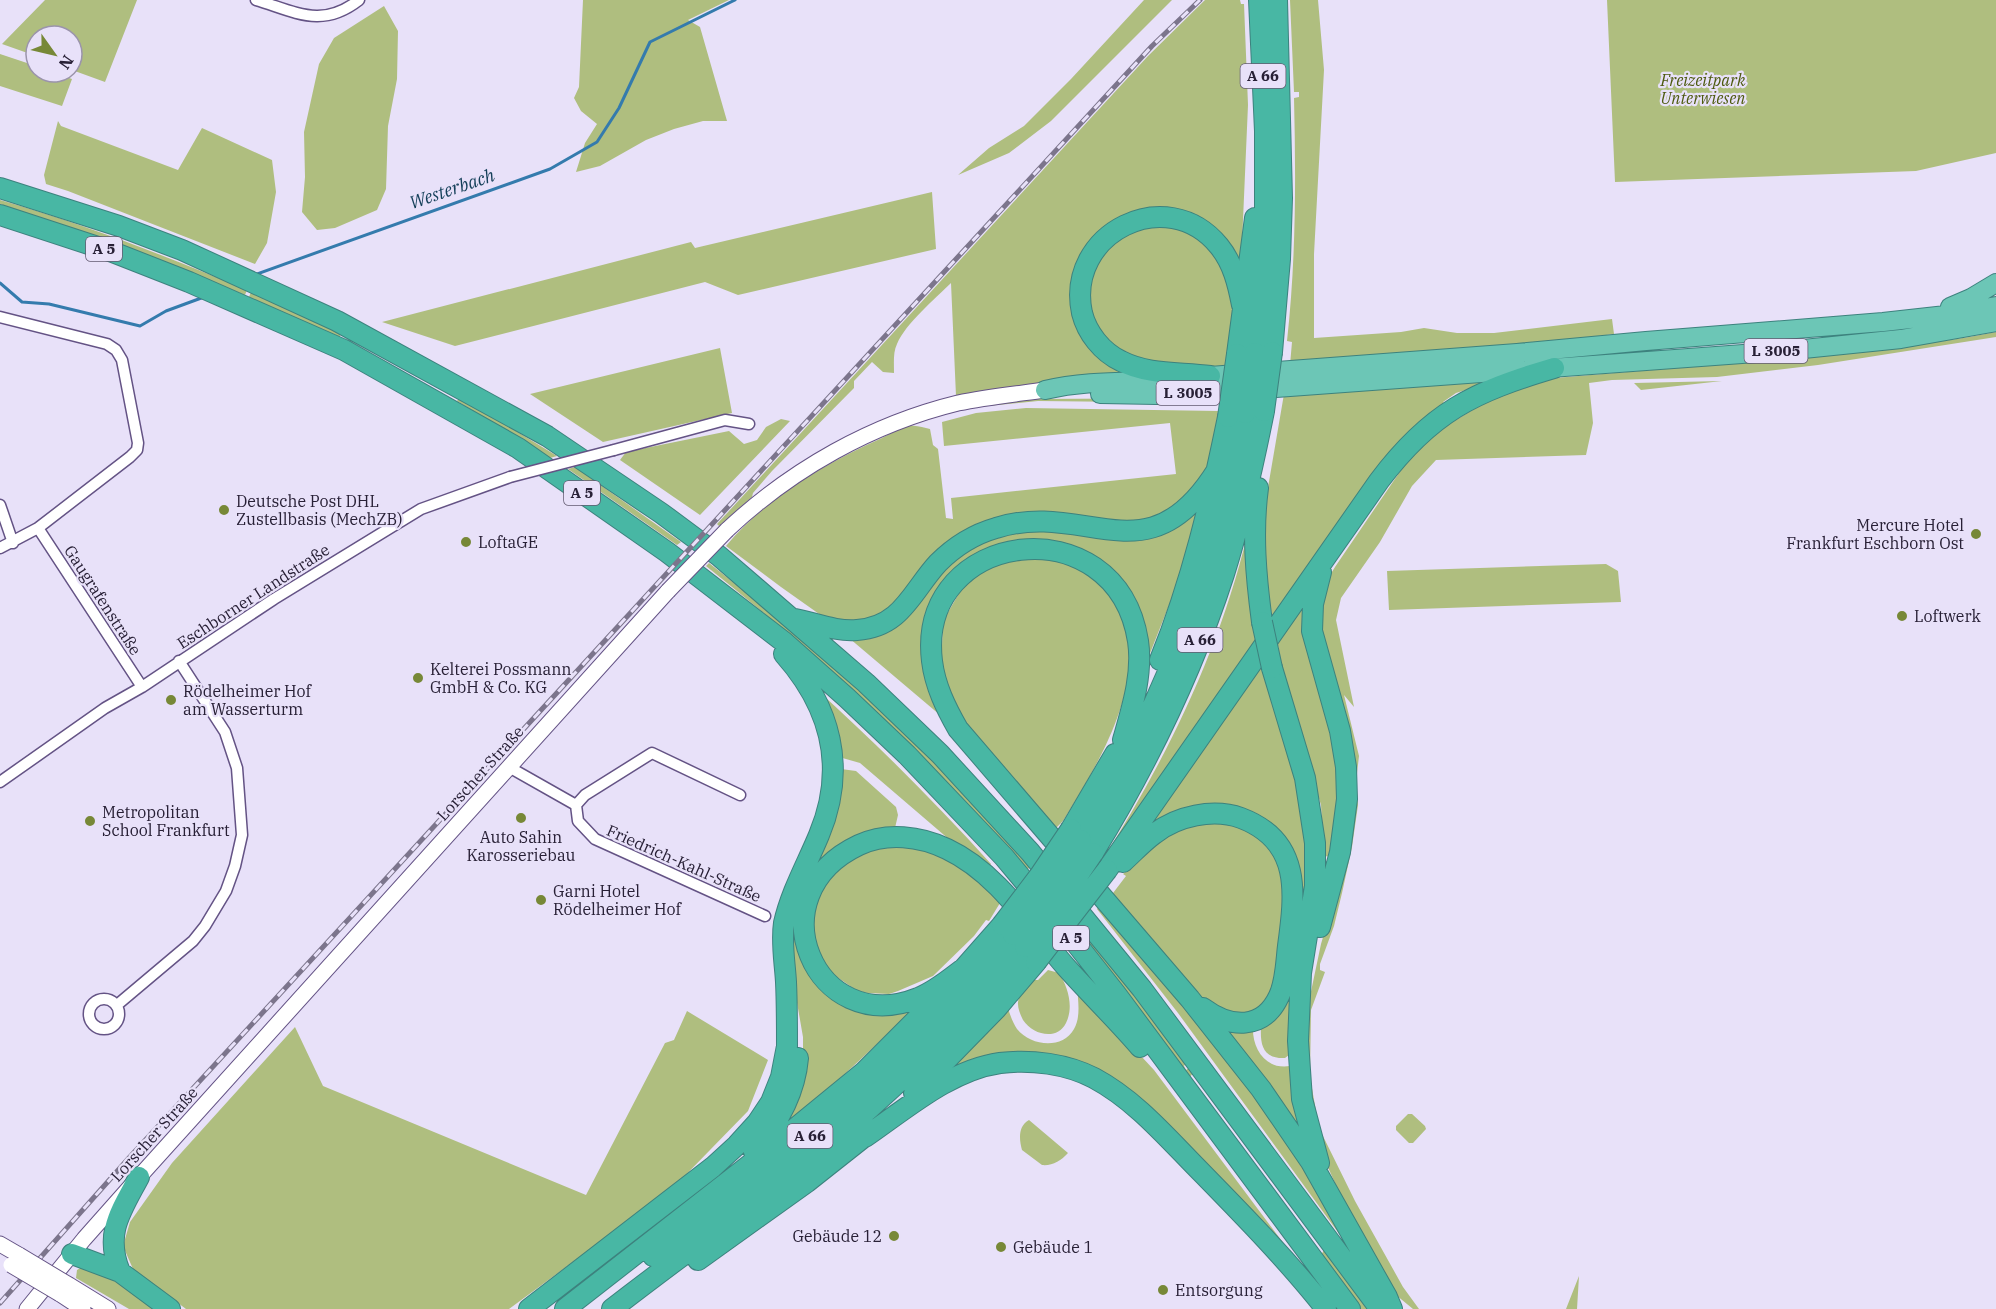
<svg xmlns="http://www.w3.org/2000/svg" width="1996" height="1309" font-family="'IBM Plex Serif',serif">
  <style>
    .green { fill: #afbe7f }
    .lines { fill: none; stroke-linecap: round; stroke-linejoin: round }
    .stream { stroke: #347bad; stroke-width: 3 }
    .minor-casing { stroke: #645385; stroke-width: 13 }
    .secondary-casing { stroke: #645385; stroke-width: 17 }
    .trunk-casing { stroke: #3d827e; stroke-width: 20 }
    .motorway-casing { stroke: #3d827e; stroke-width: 22 }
    .minor { stroke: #fff; stroke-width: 10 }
    .secondary { stroke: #fff; stroke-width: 15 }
    .trunk { stroke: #6cc6b6; stroke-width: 18 }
    .motorway { stroke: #48b7a4; stroke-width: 20 }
    .rail-casing { stroke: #7c758c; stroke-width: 5 }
    .rail { stroke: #e8e1f9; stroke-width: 3; stroke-dasharray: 9; stroke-linecap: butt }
    .minor-bridge-casing { stroke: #645385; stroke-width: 13; stroke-linecap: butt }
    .secondary-bridge-casing { stroke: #645385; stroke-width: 17; stroke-linecap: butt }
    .motorway-bridge-casing { stroke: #3d827e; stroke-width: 22; stroke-linecap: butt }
    .minor-bridge { stroke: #fff; stroke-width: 10 }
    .secondary-bridge { stroke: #fff; stroke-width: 15 }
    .motorway-bridge { stroke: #48b7a4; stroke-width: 20 }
    .poi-dot { fill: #778837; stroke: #e8e1f9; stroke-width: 2 }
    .labels { text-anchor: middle; stroke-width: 4.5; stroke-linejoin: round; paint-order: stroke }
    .shield { fill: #e8e1f9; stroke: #625a70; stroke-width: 1.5 }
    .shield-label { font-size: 15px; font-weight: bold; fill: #282036 }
    .park-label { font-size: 16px; font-style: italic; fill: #4d5a0f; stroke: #e8e1f9 }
    .poi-label { font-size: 16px; fill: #282036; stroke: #e8e1f9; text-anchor: start }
    .street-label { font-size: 16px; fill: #282036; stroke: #e8e1f9 }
    .water-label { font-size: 18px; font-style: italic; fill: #143f59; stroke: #e8e1f9 }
  </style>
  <rect width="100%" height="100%" fill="#e8e1f9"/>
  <path class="green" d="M45 0H137L105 82 72 70V36H36V56L2 44Z
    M583 0H729L688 20 700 27 727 121H703L674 129 646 140 600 166 576 172 585 143 597 124 581 111 574 98 579 87Z
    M1144 0H1172L1051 121 1009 153 958 175 989 148 1024 126 1071 79Z
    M1205 0H1240L1241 4H1244L1248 105 1241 266 1206 224 1119 221 1075 308 1141 374 956 396 951 283C935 299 906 323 897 344 893 352 894 363 894 373L883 372 872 362 854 381V388L772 471 753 493 752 497 719 526 717 524 1148 56Z
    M1290 0H1318L1324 70 1314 254V338L1401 332 1424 328 1457 333H1494L1612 319 1614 334 1568 340 1290 365 1292 342 1287 341C1296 260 1296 179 1294 98L1299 97V92H1294Z
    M1607 0H1996V153L1916 171 1615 182Z
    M384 6 398 31 397 79 388 126 386 189 377 210 335 228 317 230 302 212 305 177 304 132 319 64 334 38Z
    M0 54 36 66V72H52L72 79 62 106 0 86Z
    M58 121 61 126 178 170 202 128 272 160 276 192 267 243 255 264 68 191 46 184 44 175Z
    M932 192 936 249 738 295 705 282 455 346 382 322 691 242 695 248Z
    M0 200C84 224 166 256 247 290L245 295 110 241 0 204Z
    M1172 223 1217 250 1233 301 1234 321 1225 369 1137 364 1099 336 1085 294 1096 256 1124 230Z
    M251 292 341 334 339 338 249 297Z
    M1996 332V337L1818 365 1717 377 1612 380 1589 383 1593 423 1586 455 1436 460 1412 486 1380 542 1341 598 1336 620 1354 707 1344 695 1359 756 1356 782 1358 805 1352 847 1342 893 1334 926 1320 964V970L1325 972 1311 1010 1310 1077 1319 1128 1355 1201 1403 1287 1419 1309H1413L1390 1290 1350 1217 1327 1165 1308 1102 1306 1058 1309 1001 1321 944 1347 855 1319 625 1327 580 1335 567 1414 451 1452 417 1456 420 1479 406 1477 402 1534 382 1555 378C1702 364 1851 360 1996 332Z
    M720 348 732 413 603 442 530 394Z
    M1516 374 1456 393 1443 402 1446 405 1272 616 1262 558 1265 505 1284 394Z
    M1722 381 1641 390 1634 383Z
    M460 397 557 456 550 458 457 401Z
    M1220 398V403L1038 401 978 407 945 414 970 406 1030 399Z
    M1026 408 1218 411 1211 459 1198 488 1150 522 996 520 876 622 829 621 781 587 726 546C767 497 824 464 882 438 890 434 902 426 911 426 917 425 924 428 930 429L933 445 938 449 946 518 953 519 951 498 1176 474 1170 423 944 446 942 422 976 413Z
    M781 419 790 421 700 515 620 460 626 452 729 431 744 444 757 440 766 427Z
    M575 467 681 542 677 545 568 469Z
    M1199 507 1177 585 1141 676 1125 589 1032 542 940 594V715L849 638 866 634 949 560 1010 528 1110 535Z
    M1247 536 1259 646 1101 862C1165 762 1219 652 1247 536Z
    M1055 557C1067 563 1083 567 1092 576 1171 647 1106 751 1063 821L1052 832 964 724 941 670 943 621 962 588 986 568 1012 558Z
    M709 563C785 623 859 687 928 756 963 791 997 829 1031 866L1027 870C930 758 822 658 706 566Z
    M1606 564 1618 571 1621 602 1389 610 1387 571Z
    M1311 593 1339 757 1338 803 1332 857 1324 856 1321 805 1280 670 1282 668 1277 640Z
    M1262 662 1289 737 1310 848 1289 1033V1055L1285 1058C1263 1059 1260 1045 1261 1027L1263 1028 1265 1018 1272 1011 1295 868 1235 811 1138 841Z
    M815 688C877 744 935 802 991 864L986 871 860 763 839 757Z
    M841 769 856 771 896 807 898 815 895 828 876 834 800 904 831 991 922 1000C876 1046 830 1089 781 1129L803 1054V1037L791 968 789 931Z
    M1228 822 1258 836 1274 855 1281 869 1288 905 1270 1003 1240 1019 1201 1002 1110 897 1126 876 1123 874 1161 838 1192 823Z
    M895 843 923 847 965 868 1000 903 989 921 986 920 974 936 933 976 898 991 889 994 867 993 856 990 834 975 818 956 811 933 817 891 827 875 868 849Z
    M1101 904 1262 1095 1345 1232 1340 1235 1178 1013 1097 909Z
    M1083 929 1186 1063 1184 1066 1186 1070 1189 1068 1193 1073 1190 1077 1079 931Z
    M1048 970 1059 973C1068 987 1074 1007 1066 1023 1057 1041 1033 1035 1023 1020 1020 1014 1016 1005 1019 998 1022 991 1029 985 1034 980H1038Z
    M1077 987 1154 1070 1299 1264 1144 1108 1047 1060 937 1083 1008 1008C1010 1015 1013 1023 1017 1029 1031 1046 1062 1050 1074 1029 1081 1017 1078 1000 1077 987Z
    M687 1011 768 1060 748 1111 672 1189 509 1309H186L133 1269 123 1246 130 1222 172 1163 295 1027 323 1086 586 1195 665 1043 674 1040Z
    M1225 1027H1253C1252 1048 1265 1070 1290 1066L1295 1102 1305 1140 1273 1091Z
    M1408 1114H1412L1425 1126 1426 1129 1413 1143H1409L1396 1130V1126Z
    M1029 1120 1068 1153C1061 1161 1052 1166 1042 1165L1022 1150C1019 1139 1018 1126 1029 1120Z
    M1324 1250 1368 1309H1361L1321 1255Z
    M82 1267 104 1271 160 1309H129L76 1278 77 1270Z
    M1579 1276 1577 1309H1566Z"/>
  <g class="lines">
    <path class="stream" d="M254 275 550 169 597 142 619 108 650 42 735 0
      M0 283 22 302 49 304 140 326 166 311 204 297"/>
    <defs>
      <path id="minor" d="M256 0C296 12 322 29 359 0
        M0 317 107 344 116 350 122 360 138 443 137 450 130 457 38 528 0 548
        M614 450 725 420 749 424
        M0 505 13 543
        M38 528 142 687
        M509 767 576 805 578 821 595 839 765 916
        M0 782 105 708 142 687 274 599 421 509 510 477
        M576 805 585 795 652 753 740 795
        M89 1014a15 15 0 1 1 30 0a15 15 0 1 1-30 0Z
        M117 1005 193 941 205 926 226 891 235 866 242 835 237 768 225 732 179 661"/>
      <path id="secondary" d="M727 530C792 469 872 424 958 403 987 397 1016 394 1045 390
        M0 1244 19 1255
        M69 1285 108 1309
        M60 1294 83 1309
        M27 1309 84 1239 139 1177 668 591"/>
      <path id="trunk" d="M1950 307 1971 298 1996 283
        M1045 390C1099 377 1156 385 1210 376L1517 353 1646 341 1883 322 1946 315 1996 306
        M1100 394 1157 395 1208 393 1784 351 1901 339 1996 322"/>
      <path id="motorway" d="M0 188 119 226 182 250 337 321 547 436 661 513 719 556 866 683 940 754 1030 852 1142 989 1380 1309
        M0 215 110 251 189 282 344 350 518 448 667 552 784 642 847 698 907 755 1004 857 1075 942 1116 994 1350 1309
        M1272 352 1280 259 1282 198 1277 0
        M1255 353 1265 246V131L1259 0
        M1237 354 1255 218
        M1210 376C1180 372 1148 375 1121 361 1102 352 1087 333 1082 313 1065 233 1167 182 1219 246 1233 263 1238 284 1242 305
        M1258 488C1252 533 1256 577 1262 622
        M795 619C815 623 837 632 857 630 902 627 912 591 938 563 954 547 975 534 996 528 1087 499 1147 582 1217 470
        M1160 660C1192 581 1211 500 1228 417
        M1272 668 1305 778 1315 843V886L1301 973 1298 1041 1302 1099 1319 1163
        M1123 740C1132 708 1143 674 1138 641 1116 503 916 529 932 661 935 686 946 708 958 729L1190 999 1261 1089 1311 1162 1387 1297 1392 1309
        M1071 829 1115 754
        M1081 840C1164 704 1216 570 1245 413
        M1093 853C1147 765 1192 673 1224 574 1241 520 1253 466 1264 411
        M1123 862C1133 853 1143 842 1154 834 1177 816 1213 808 1241 818 1302 841 1295 894 1288 946 1286 962 1286 981 1279 996 1263 1031 1230 1028 1203 1008
        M1107 870 1379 481C1431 412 1473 392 1554 368
        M1320 927 1340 852 1347 799 1346 767 1340 731 1312 631 1313 604 1321 572
        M971 963C954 975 937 991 918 998 815 1039 753 895 859 845 887 832 920 836 947 849 998 873 1030 926 1066 967 1090 994 1116 1019 1140 1047
        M914 1093 996 1009 1036 962
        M865 1137C906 1109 950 1070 1000 1063 1031 1059 1067 1064 1094 1078 1137 1101 1169 1140 1203 1174 1246 1218 1288 1261 1326 1309
        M754 1152C777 1125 795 1094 798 1058
        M72 1254 120 1272 170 1309
        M653 1256C749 1184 847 1113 932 1028 960 999 986 967 1013 935
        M698 1260 807 1182 874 1129
        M120 1272C104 1233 121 1211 139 1177
        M529 1309 713 1167 737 1145 757 1123 771 1102 781 1077 787 1046C787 1025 787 1003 786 982 785 963 781 943 784 923 791 892 807 864 819 835 847 768 831 707 784 654
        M565 1309 770 1149 864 1072 935 1001 1002 925
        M612 1309C698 1242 789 1180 870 1108 926 1058 977 1005 1025 947"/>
    </defs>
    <use href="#minor" class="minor-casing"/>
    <use href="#secondary" class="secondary-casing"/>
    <use href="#trunk" class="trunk-casing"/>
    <use href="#motorway" class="motorway-casing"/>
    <use href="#minor" class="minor"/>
    <use href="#secondary" class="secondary"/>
    <use href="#trunk" class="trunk"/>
    <use href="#motorway" class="motorway"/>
    <defs>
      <path id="rail" d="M0 1303 128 1159 1152 46 1200 0"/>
    </defs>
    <use href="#rail" class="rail-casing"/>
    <use href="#rail" class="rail"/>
    <defs>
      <path id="minor-bridge" d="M510 477 614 450"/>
      <path id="secondary-bridge" d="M668 591 727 530
        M19 1255 69 1285
        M11 1265 60 1294"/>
      <path id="motorway-bridge" d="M1264 411 1272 352
        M1245 413 1255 353
        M1228 417 1237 354
        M1262 622 1272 668
        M1002 925 1040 875 1071 829
        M1013 935 1048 890 1081 840
        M1025 947 1062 899 1093 853
        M1036 962 1107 870"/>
    </defs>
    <use href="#minor-bridge" class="minor-bridge-casing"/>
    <use href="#secondary-bridge" class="secondary-bridge-casing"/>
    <use href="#motorway-bridge" class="motorway-bridge-casing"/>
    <use href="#minor-bridge" class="minor-bridge"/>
    <use href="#secondary-bridge" class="secondary-bridge"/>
    <use href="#motorway-bridge" class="motorway-bridge"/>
  </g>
  <g class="poi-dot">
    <circle cx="224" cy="510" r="6"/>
    <circle cx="1976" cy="534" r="6"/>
    <circle cx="466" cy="542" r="6"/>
    <circle cx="1902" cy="616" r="6"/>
    <circle cx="418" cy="678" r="6"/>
    <circle cx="171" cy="700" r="6"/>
    <circle cx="521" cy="818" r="6"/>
    <circle cx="90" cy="821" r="6"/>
    <circle cx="541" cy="900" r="6"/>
    <circle cx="894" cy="1236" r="6"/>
    <circle cx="1001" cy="1247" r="6"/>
    <circle cx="1163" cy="1290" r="6"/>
  </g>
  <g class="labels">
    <g class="shield">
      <rect x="1240.5" y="64" width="45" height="24" rx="4.5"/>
      <rect x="86" y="237" width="36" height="24" rx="4.5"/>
      <rect x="1744.5" y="339" width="63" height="24" rx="4.5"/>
      <rect x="1156.5" y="381" width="63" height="24" rx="4.5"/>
      <rect x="564" y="481" width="36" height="24" rx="4.5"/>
      <rect x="1177.5" y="628" width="45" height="24" rx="4.5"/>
      <rect x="1053" y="926" width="36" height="24" rx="4.5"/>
      <rect x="787.5" y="1124" width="45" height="24" rx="4.5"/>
    </g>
    <g class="shield-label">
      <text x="1263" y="81">A 66</text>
      <text x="104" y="254">A 5</text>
      <text x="1776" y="356">L 3005</text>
      <text x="1188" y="398">L 3005</text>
      <text x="582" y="498">A 5</text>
      <text x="1200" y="645">A 66</text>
      <text x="1071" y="943">A 5</text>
      <text x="810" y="1141">A 66</text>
    </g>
    <g class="park-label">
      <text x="1703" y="86">Freizeitpark<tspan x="1703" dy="18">Unterwiesen</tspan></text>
    </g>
    <g class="poi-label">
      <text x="236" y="507">Deutsche Post DHL<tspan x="236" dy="18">Zustellbasis (MechZB)</tspan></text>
      <text x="1964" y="531" text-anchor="end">Mercure Hotel<tspan x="1964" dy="18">Frankfurt Eschborn Ost</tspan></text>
      <text x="478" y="548">LoftaGE</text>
      <text x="1914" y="622">Loftwerk</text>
      <text x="430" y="675">Kelterei Possmann<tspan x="430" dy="18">GmbH &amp; Co. KG</tspan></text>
      <text x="183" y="697">Rödelheimer Hof<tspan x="183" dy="18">am Wasserturm</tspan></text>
      <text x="102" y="818">Metropolitan<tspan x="102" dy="18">School Frankfurt</tspan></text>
      <text x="521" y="843" text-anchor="middle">Auto Sahin<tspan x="521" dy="18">Karosseriebau</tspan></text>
      <text x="553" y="897">Garni Hotel<tspan x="553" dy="18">Rödelheimer Hof</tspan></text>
      <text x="882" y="1242" text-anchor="end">Gebäude 12</text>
      <text x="1013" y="1253">Gebäude 1</text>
      <text x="1175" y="1296">Entsorgung</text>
    </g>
    <g class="street-label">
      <text transform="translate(253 596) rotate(-33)" y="6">Eschborner Landstraße</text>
      <text transform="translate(103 600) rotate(57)" y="6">Gaugrafenstraße</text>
      <text transform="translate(480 773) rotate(-48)" y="6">Lorscher Straße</text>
      <text transform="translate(684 863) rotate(24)" y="6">Friedrich-Kahl-Straße</text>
      <text transform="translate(154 1134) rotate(-48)" y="6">Lorscher Straße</text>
    </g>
    <g class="water-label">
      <text transform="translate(452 189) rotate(-19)" y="6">Westerbach</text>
    </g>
  </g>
  <g transform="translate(54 54) rotate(124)"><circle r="28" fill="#e8e1f9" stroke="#9b94ab" stroke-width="1.5"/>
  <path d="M0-4.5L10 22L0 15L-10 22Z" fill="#778837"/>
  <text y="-9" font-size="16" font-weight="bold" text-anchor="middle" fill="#282036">N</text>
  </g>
</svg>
